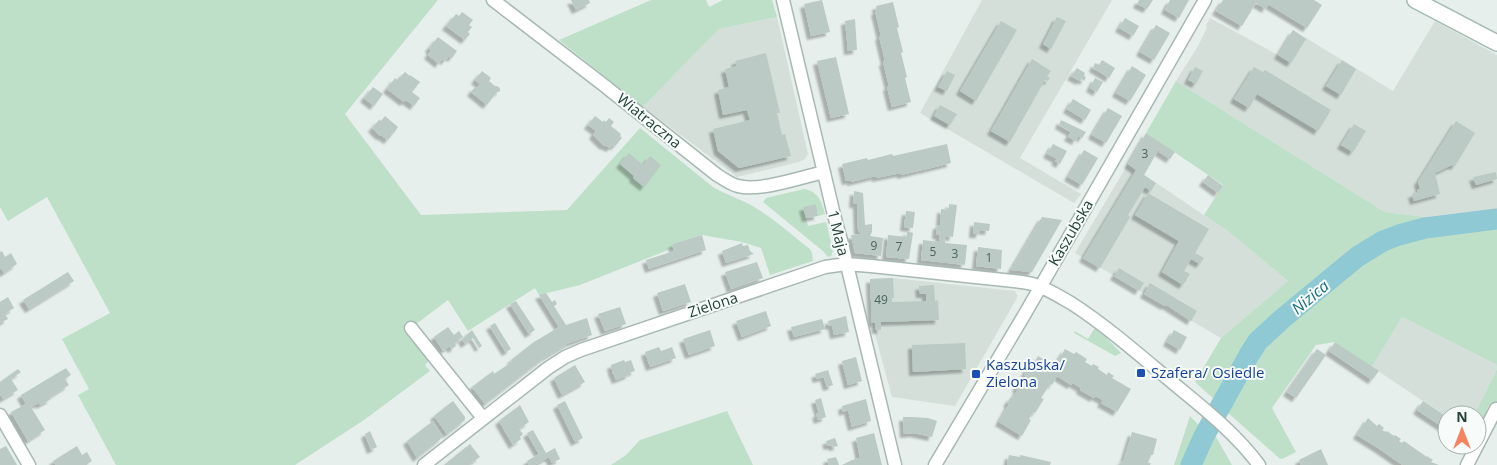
<svg xmlns="http://www.w3.org/2000/svg" width="1497" height="465" font-family="'Open Sans',sans-serif">
  <style>
    .built { fill: #d4dfda }
    .green { fill: #bfe0c8 }
    .lines { fill: none; stroke-linecap: round; stroke-linejoin: round }
    .river { stroke: #8ec9d4; stroke-width: 21 }
    .building { fill: #bbcac4; filter: url(#shadow) }
    .street-casing { stroke: #a8b8b2; stroke-width: 15 }
    .secondary-casing { stroke: #a4bbb3; stroke-width: 18 }
    .street { stroke: #fff; stroke-width: 12 }
    .secondary { stroke: #fff; stroke-width: 15 }
    .transit-dot { fill: #1a4fb4; stroke: #f7fbf9; stroke-width: 2 }
    .labels { text-anchor: middle; stroke-width: 4; stroke-linejoin: round; paint-order: stroke }
    .number-label { font-size: 12px; fill: #4a645c }
    .street-label { font-size: 15px; fill: #24423a; stroke: #f7fbf9 }
    .transit-label { font-size: 15px; fill: #164399; stroke: #f7fbf9; text-anchor: start }
    .water-label { font-size: 16px; font-style: italic; fill: #1c6f80; stroke: #f7fbf9 }
  </style>
  <defs>
    <filter id="shadow"><feDropShadow dx="-4" dy="4" stdDeviation="1" flood-color="#0004"/></filter>
  </defs>
  <rect width="100%" height="100%" fill="#e6efeb"/>
  <path class="built" d="M982 0H1112L1020 158 1081 194 1074 203 920 113Z
    M777 17 808 154 805 159 799 162 737 177 643 107 719 29Z
    M1210 18 1278 55 1293 30 1393 91 1435 21 1497 55V213L1485 216 1450 220 1385 212 1176 81 1198 46 1207 28 1206 25Z
    M1128 164 1229 232 1288 281 1221 338 1075 253Z
    M893 278 1015 291 1017 295V298L955 406 892 397 872 323 870 279Z
    M1402 317 1497 365V369L1474 415H1447V417L1372 367Z"/>
  <path class="green" d="M0 0H438L345 114 421 215 567 210 640 128 713 187C728 196 745 200 759 210 777 221 793 236 810 249L812 253 813 261 770 275 761 248 742 242 702 235 672 244 673 248 580 285 539 295 535 288 468 331 448 300 407 331 429 361 425 365 430 371 364 420 295 465H116L78 395 89 389 62 339 110 313 47 197 8 221 0 207Z
    M651 0H706L709 7 723 0H772L777 17 719 29 643 107 559 40Z
    M1176 81 1385 212 1450 220 1425 222 1394 231 1373 239 1358 250 1301 295 1260 330 1245 350 1217 402 1195 382 1221 338 1288 281 1229 232 1204 215 1223 185 1146 133Z
    M804 189C818 191 822 202 825 214L818 216 816 204 804 207 808 226 826 222 833 251 831 256 828 257 824 252 763 202 766 198Z
    M1497 224V365L1402 317 1372 367 1335 342 1316 345 1272 408 1296 452 1282 459 1279 458 1227 412 1231 404 1229 403C1244 374 1258 348 1281 325 1320 293 1364 249 1413 236 1440 228 1470 229 1497 224Z
    M1094 329H1098L1121 353 1115 356 1074 333 1075 331 1088 339Z
    M1497 369V404L1488 407 1483 422 1477 432V415H1474Z
    M727 411 753 465H611L626 455 640 440Z
    M1190 416 1203 429 1190 456 1187 465H1174Z
    M1210 432 1216 437 1232 465H1194Z"/>
  <g class="lines">
    <path class="river" d="M1191 465 1204 436 1249 355 1258 341 1282 319 1357 257 1383 241 1399 235 1425 228 1497 219"/>
  </g>
  <path class="building" d="M571 0H589L590 3 576 10Z
    M822 0 830 32 811 36 804 4Z
    M1139 0H1153L1147 9 1137 4Z
    M1170 0H1189L1179 18 1165 10Z
    M1223 0H1314L1322 5 1307 28 1268 4 1266 9 1256 3 1242 26 1216 11Z
    M893 2 899 27 897 28 903 52 901 53 907 77 905 78 911 102 892 107 887 87 889 86 883 62 885 61 879 36H881L875 11H877L876 6Z
    M462 12 473 20 469 25 472 27 468 32 470 34 465 40 446 26 456 14 459 16Z
    M1057 17 1066 21 1051 49 1043 44Z
    M1125 18 1139 26 1133 36 1119 28Z
    M855 19 857 50 848 51 845 21Z
    M1001 21 1017 30 976 101 960 91Z
    M1156 25 1170 33 1154 60 1140 52Z
    M1293 30 1306 39 1291 63 1278 55Z
    M438 37 457 51 452 58 449 56 445 61 442 59 439 64 428 55 431 51 429 48Z
    M766 53 780 113H777L782 135 785 134 791 156 739 168 718 151 713 129 750 120 747 110 723 115 718 90 729 87 725 69 737 66 735 61Z
    M836 57 849 114 831 118 817 61Z
    M1032 59 1051 71 1047 76 1050 78 1048 81 1045 80 1010 142 991 131Z
    M1102 60 1115 68 1109 78 1093 68 1095 63 1099 65Z
    M1342 60 1356 69 1341 95 1326 86Z
    M1132 66 1146 75 1130 101 1116 93Z
    M1195 67 1203 71 1196 84 1188 80Z
    M1254 67 1263 72 1265 70 1331 110 1318 131 1257 94 1249 108 1234 99Z
    M1077 68 1085 73 1084 76 1086 77 1084 81 1081 79 1080 81 1071 76Z
    M482 71 491 78 489 81 495 86H497L500 88V91L496 93 487 105 471 92 475 87 477 88 480 84 475 80Z
    M947 71 955 75 947 91 938 87Z
    M405 72 410 76V75L420 82 412 92 420 98 414 106 406 100 404 102 387 89 395 78 397 80Z
    M1095 78 1103 82 1097 92 1090 88Z
    M373 87 383 94 374 106 364 98Z
    M1073 99 1091 110 1085 120 1067 109Z
    M940 105 957 114 950 125 934 116Z
    M1108 108 1122 116 1106 143 1092 135Z
    M385 116 398 127 394 133 392 131 390 134 392 135 388 140 382 136H380L372 128 379 120 381 121Z
    M595 116 603 122 604 120 606 122 609 118 614 122 611 126 621 134 620 136 622 138 615 146 613 145 610 148 605 145 604 146 593 135 596 131 588 125Z
    M1061 120 1086 132 1082 138 1078 136 1076 141 1068 137 1071 132 1059 125Z
    M1456 121 1475 133 1455 166 1452 165 1435 173 1440 194 1414 201 1412 194 1418 192 1417 190 1420 189 1418 182Z
    M1354 124 1366 131 1353 152 1341 145Z
    M1146 133 1175 152 1170 159 1159 152V149L1144 175 1156 183 1151 191 1145 187 1128 215 1130 217 1100 268 1083 258 1136 170 1128 164Z
    M947 144 951 163 923 170 921 168 922 170 901 175V173L876 178V176L851 182V180L846 181 842 164 867 158 868 160 892 154 893 156Z
    M1053 144 1067 151 1060 164 1055 161 1057 159 1047 154Z
    M1084 150 1098 158 1082 185 1068 177Z
    M629 153 643 165 650 156 661 165 644 187 633 178 634 176 620 164Z
    M1496 172 1497 179 1476 185 1473 177Z
    M1208 175 1223 186 1218 193 1203 182Z
    M854 191 863 193 865 225 872 224V232L870 236 883 238 881 256 855 253 851 235 861 234 858 230 857 204H853Z
    M1148 193 1209 229 1195 253 1204 258 1200 264 1191 259 1184 271 1190 274 1183 285 1162 272 1179 241 1135 215Z
    M816 204 818 216 806 218 803 207Z
    M949 204 957 205 953 237 946 236 945 243 967 245 965 265 921 260 923 240 940 242 939 235H936L937 225H940L941 209 949 210Z
    M906 211 915 212 913 228 904 227Z
    M1042 217 1062 220 1032 272 1011 270Z
    M974 222 990 224 989 231 980 230V234H973Z
    M907 231 913 233 909 259 886 257 888 235 907 237Z
    M702 235 706 250 649 269 646 260 674 251 672 244Z
    M742 243 743 246 748 245 750 251 754 254 726 263 722 251Z
    M978 247 1002 250 1001 269 976 266Z
    M2 251 5 257 11 253 17 264 4 273 1 268 0 269V252Z
    M757 262 763 278 731 289 725 272Z
    M1119 268 1144 283 1139 291 1114 276Z
    M68 272 74 281 29 309 23 300Z
    M893 278 894 298H892V302L926 301V294H920L919 286 934 285 935 301 938 300 939 320 881 322V330H876L875 323H872L870 279Z
    M1150 283 1197 311 1191 321 1166 305 1165 306 1144 294Z
    M685 284 691 302 663 311 657 293Z
    M546 293 552 302 555 300 557 304 554 306 566 325 587 318 592 335 569 343 544 358 485 404 472 387 493 371 494 374 512 362 511 360 534 342 559 327 539 295Z
    M8 297 14 308 6 313 3 308H2L8 319 0 323V302Z
    M516 301 535 330 529 334 510 304Z
    M620 307 626 324 605 331 598 314Z
    M766 311 771 326 742 337 736 321Z
    M846 316 849 332 834 335 832 325 829 326 828 321Z
    M822 319 825 329 794 337 791 327Z
    M495 323 511 349 506 352 490 326Z
    M448 327 454 335 459 331 463 337 455 343 456 346 452 349 450 346 443 351 434 337Z
    M472 330 482 346 479 348 473 338 465 344 462 339Z
    M710 330 715 346 689 355 683 339Z
    M1174 330 1187 337 1180 350 1167 342Z
    M1335 342 1379 371 1372 380 1329 351Z
    M965 343 966 369 913 372 912 345Z
    M659 347 661 351 672 347 676 358 650 367 645 352Z
    M1065 349 1074 354 1076 352 1087 359 1085 362 1092 366 1093 364 1099 367 1098 369 1107 375 1108 372 1114 376 1112 378 1131 389 1117 412 1101 403 1103 400 1095 396 1094 398 1080 390 1081 388 1073 383 1071 385 1057 376 1052 385 1050 384 1041 398 1044 399 1035 413 1033 412 1029 419 1031 420 1022 436 999 422 1009 404 1007 403 1011 397 1013 398 1018 389 1016 388 1019 382 1022 384 1026 377 1024 375 1029 365 1032 367 1038 356 1055 366Z
    M1317 349 1326 355 1296 398 1287 392Z
    M856 357 862 381 848 385 842 361Z
    M624 360 625 362 631 360 635 371 629 373V375L616 380 614 375 613 374 611 365Z
    M575 365 585 382 562 395 554 378Z
    M66 368 71 375 65 379 69 385 50 397 51 399 40 405 39 403 31 407 45 430 28 441 11 412 26 404 21 395Z
    M18 369 21 372 11 379 18 390 3 399 0 394V382Z
    M828 370 833 385 827 387 824 377 817 379 815 374Z
    M821 398 826 417 818 420 816 414 819 413 815 400Z
    M866 399 871 421 852 427 848 410 843 412 842 406Z
    M453 401 465 417V420L447 434 434 416Z
    M565 401 583 438 575 442 557 405Z
    M1423 401 1447 417V430L1417 410Z
    M520 405 529 422 519 429 523 434 520 437 521 439 513 445 499 421Z
    M903 417H912L928 418 937 421 932 437 914 433 904 434Z
    M1368 418 1377 426 1379 424 1384 428 1382 430 1386 432 1387 431 1394 436 1395 435 1401 439 1399 441 1402 443 1404 441 1427 457V456L1433 460 1431 462 1439 465H1404L1401 464 1378 448 1357 435Z
    M433 421 443 437 417 458 407 441Z
    M533 430 546 453 555 448 560 459 552 463 549 457 536 464V465H529L527 461 539 454 527 433Z
    M370 431 377 447 371 450 365 434Z
    M1132 432 1157 439 1153 455H1151L1148 463H1151L1150 465H1120L1121 461 1123 462Z
    M874 433 882 465H842L852 460 860 458 856 438Z
    M835 438 838 446 833 447 832 445 828 446 826 441Z
    M470 444 480 457 469 465H444Z
    M6 446 16 463 17 465H0V449Z
    M77 446 82 455 87 452 92 461 86 465H56L53 461Z
    M1321 449 1328 465H1301L1299 460Z
    M1009 455 1020 457V455L1051 462 1050 465H1007Z
    M836 457 839 465H829L827 459Z"/>
  <g class="lines">
    <defs>
      <path id="street" d="M493 0 601 83 717 175C724 179 730 184 738 186 759 192 802 177 824 172
        M783 0 834 215 842 244 895 465
        M411 328 483 418
        M0 415 29 465
        M424 465 548 368 565 357 581 350 825 267 846 264 871 266 1022 282C1040 284 1055 294 1071 303 1105 325 1136 352 1167 378 1199 405 1234 431 1259 465
        M935 465 1026 312 1205 0
        M1467 465 1496 409"/>
      <path id="secondary" d="M1415 0 1497 43"/>
    </defs>
    <use href="#street" class="street-casing"/>
    <use href="#secondary" class="secondary-casing"/>
    <use href="#street" class="street"/>
    <use href="#secondary" class="secondary"/>
  </g>
  <g class="transit-dot">
    <rect x="1136" y="368" width="10" height="10" rx="2.5"/>
    <rect x="971" y="369" width="10" height="10" rx="2.5"/>
  </g>
  <g class="labels">
    <g class="number-label">
      <text x="1145" y="158">3</text>
      <text x="874" y="250">9</text>
      <text x="899" y="251">7</text>
      <text x="933" y="256">5</text>
      <text x="955" y="258">3</text>
      <text x="989" y="262">1</text>
      <text x="881" y="304">49</text>
    </g>
    <g class="street-label">
      <text transform="translate(649 121) rotate(39)" y="5">Wiatraczna</text>
      <text transform="translate(838 233) rotate(76)" y="5">1 Maja</text>
      <text transform="translate(1071 233) rotate(-60)" y="5">Kaszubska</text>
      <text transform="translate(713 305) rotate(-18)" y="5">Zielona</text>
    </g>
    <g class="transit-label">
      <text x="986" y="370">Kaszubska/<tspan x="986" dy="17">Zielona</tspan></text>
      <text x="1151" y="378">Szafera/ Osiedle</text>
    </g>
    <g class="water-label">
      <text transform="translate(1310 297) rotate(-40)" y="6">Nizica</text>
    </g>
  </g>
  <g transform="translate(1462 430)"><circle r="24" fill="#f7fbf9" stroke="#a3b1ad"/>
  <path d="M0-4L9 19L0 12L-9 19Z" fill="#f4845f"/>
  <text y="-8" font-size="14" font-weight="bold" text-anchor="middle" fill="#24423a">N</text>
  </g>
</svg>
